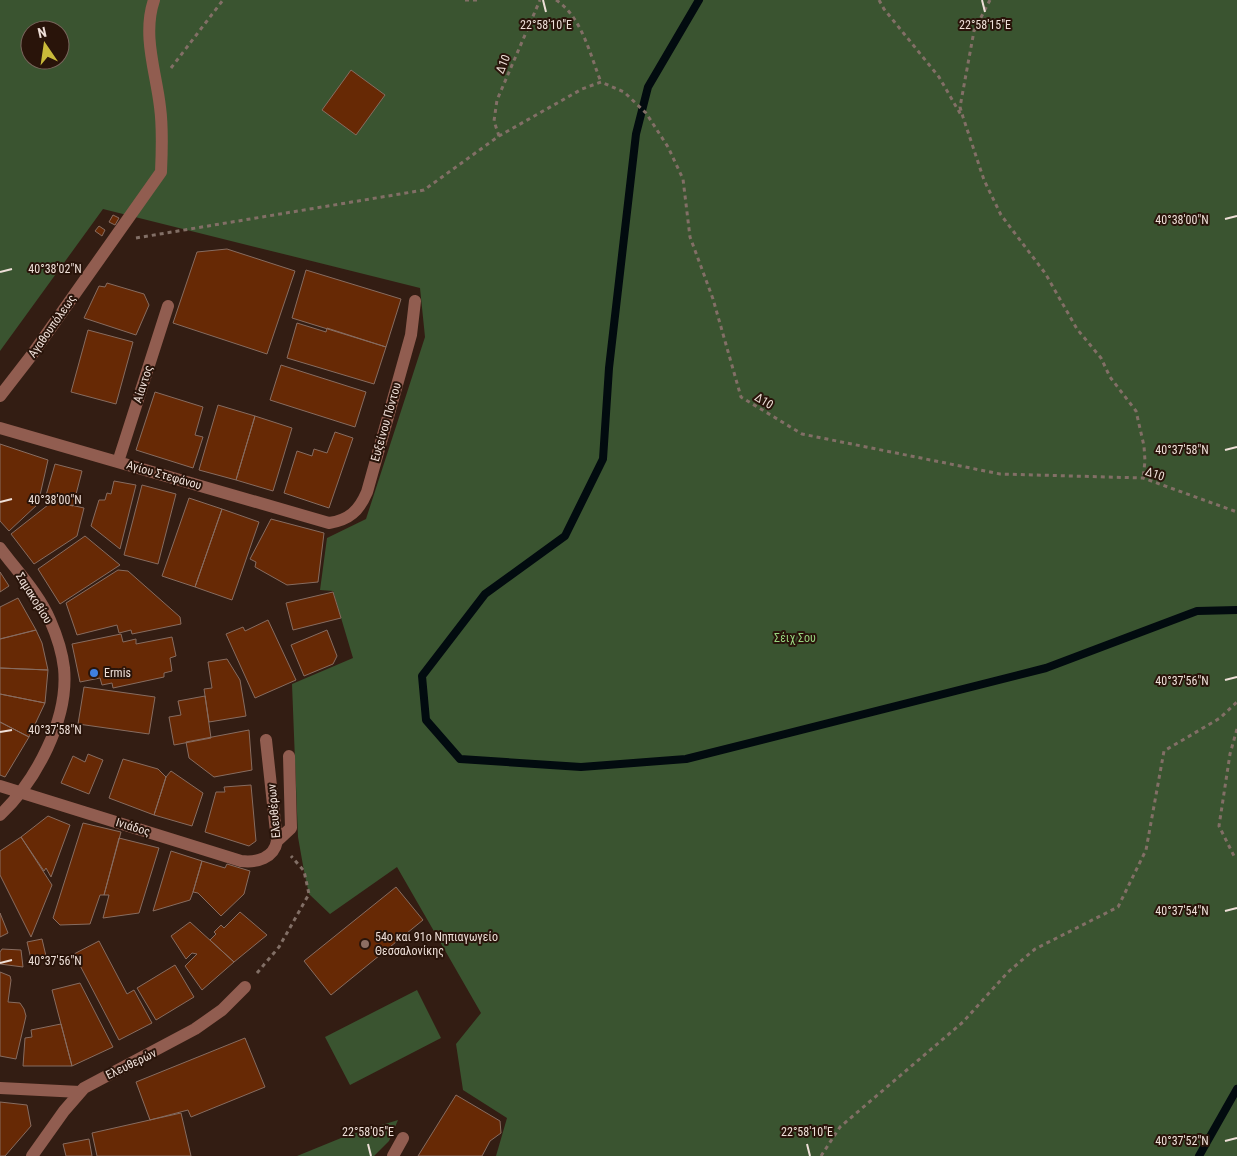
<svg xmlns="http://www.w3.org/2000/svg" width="1237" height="1156" font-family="'Roboto Condensed',sans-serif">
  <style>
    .green { fill: #3a5430; fill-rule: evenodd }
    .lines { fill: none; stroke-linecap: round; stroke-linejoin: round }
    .stream { stroke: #020b0f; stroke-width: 8 }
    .building { fill: #672905; stroke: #876c60 }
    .path { stroke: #826f66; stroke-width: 3; stroke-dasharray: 4 4; stroke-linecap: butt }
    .minor { stroke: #915d50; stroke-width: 12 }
    .ticks { fill: none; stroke: #eedfd8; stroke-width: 2 }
    .shop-dot { fill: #3f7fe0; stroke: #29140a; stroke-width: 2 }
    .education-dot { fill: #8d6e63; stroke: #29140a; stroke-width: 2 }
    .labels { text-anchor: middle; stroke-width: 4; stroke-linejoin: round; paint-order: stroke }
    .street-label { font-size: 12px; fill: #eedfd8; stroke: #29140a }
    .park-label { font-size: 12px; fill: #97d37f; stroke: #29140a }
    .poi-label { font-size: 12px; fill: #eedfd8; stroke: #29140a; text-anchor: start }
    .ticks-label { font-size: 12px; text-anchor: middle; fill: #eedfd8; stroke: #29140a; stroke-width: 4; stroke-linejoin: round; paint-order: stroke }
  </style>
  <rect width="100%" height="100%" fill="#331d13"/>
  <path class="green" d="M0 0H1237V1156H496L507 1118 463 1090 456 1044 481 1013 397 867 330 914 309 894 304 871 298 837 292 684 353 658 333 591 320 590 327 538 366 519 425 337 420 288 103 209 0 351ZM30 30H60V60H30Z
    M417 990 441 1038 350 1085 325 1037Z
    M398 1120 389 1141 374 1156H297L346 1136Z"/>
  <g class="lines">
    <path class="stream" d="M699 0 648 87 636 134 609 368 603 459 565 536 485 594 422 676 426 720 460 759 581 767 686 759 1046 668 1197 611 1237 610
      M1199 1156 1237 1089"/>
  </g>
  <path class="building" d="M351 70 385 95 356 135 322 110Z
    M113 215 119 218 115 225 109 222Z
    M99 226 105 230 102 236 95 231Z
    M227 249 295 271 267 354 173 323 197 252Z
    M306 270 401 299 386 347 292 318Z
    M107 283 144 294 149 305 136 335 84 318 99 286 105 287Z
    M297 323 326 332 327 328 386 347 374 384 287 358Z
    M88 330 133 342 116 404 71 392Z
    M281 365 366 392 355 427 270 400Z
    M155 392 203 407 195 435 203 437 193 468 136 450Z
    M218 405 255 416 236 480 199 470Z
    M255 416 292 428 273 491 236 480Z
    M335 432 353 438 329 508 284 493 297 451 312 456 314 449 327 453Z
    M0 444 48 460 38 504 9 531 0 521Z
    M55 464 82 471 73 506 45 499Z
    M114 481 136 485 120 549 91 526 99 500H105L107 493 111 494Z
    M142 485 176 494 158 564 124 555Z
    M189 498 222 509 195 587 162 576Z
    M53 501 84 508 77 536 34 564 11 534Z
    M222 509 259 522 232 600 195 587Z
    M271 519 324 533 318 582 287 585 255 567 256 562 250 559Z
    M85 536 120 565 60 604 38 569Z
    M118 570 128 571 180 617 181 624 132 634 131 630 119 633 117 625 77 635 66 603Z
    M0 572 9 586 0 592Z
    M333 592 341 618 293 630 286 603Z
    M18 598 36 630 0 639V607Z
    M268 620 296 680 255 698 226 634 243 627 245 631Z
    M36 630 42 643 48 670 0 668V639Z
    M327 630 337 656 333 664 304 676 291 645Z
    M121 634 123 642 136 639V644L172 637 176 656 170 658 172 671 164 673V677L113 688 112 683 102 685 100 678 80 682 72 644Z
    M227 659 240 680 246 716 209 722 204 689 212 688 208 662Z
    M0 668 48 670 45 703 0 694Z
    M84 687 155 697 149 734 78 724Z
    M0 694 45 703 29 737 0 722Z
    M205 696 211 738 174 745 169 717 181 715 178 701Z
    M0 722 29 737 5 777 0 775Z
    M249 730 252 770 214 777 189 758 186 742Z
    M88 754 103 760 89 794 61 783 73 756 85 762Z
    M123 759 158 769 166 777 154 815 109 798Z
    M171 771 203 793 192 826 154 815 166 777Z
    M251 785 256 841 249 846 205 832 216 792H225L224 787Z
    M48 816 70 825 51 877 46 868 44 871 21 837Z
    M83 823 121 832 104 895H100L90 924 60 925 53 918Z
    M21 837 52 885 31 937 0 875V851Z
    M119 838 159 848 139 913 103 918 109 895H104Z
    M171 851 202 861 193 892 190 900 153 911Z
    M202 861 225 868 227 864 250 871 244 894 221 916 198 893 193 892Z
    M396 887 423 920 331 995 304 961Z
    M240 912 267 935 234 962 210 940 216 934 214 932 221 925 224 928Z
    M0 913 8 933 0 937Z
    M190 922 234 962 202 990 185 966 197 954 192 953 186 959 171 936Z
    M42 939 46 956 31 959 27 942Z
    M99 941 127 994 134 990 152 1023 119 1040 74 954Z
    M2 949 21 950 23 967 0 964V952Z
    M175 965 194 997 156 1020 137 988Z
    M0 972 10 976 11 980 8 1002 20 1003 24 1009 26 1016 16 1059 0 1056Z
    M80 983 113 1047 72 1066 52 990Z
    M61 1024 72 1066H23L25 1038 32 1037 31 1030Z
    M245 1038 265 1087 191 1117 188 1110 150 1120 136 1082Z
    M456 1095 500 1121 501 1133 490 1141 482 1156H418Z
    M0 1102 27 1105 31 1126 5 1156H0Z
    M181 1113 191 1156H97L92 1133Z
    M89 1139 92 1156H66L63 1144Z"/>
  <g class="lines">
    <path class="path" d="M465 0H479
      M556 0C582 17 590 55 601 82
      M879 0 884 9 939 77 961 115
      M990 0 974 31 960 107 963 117 984 180 1001 215 1045 273 1077 329 1101 358 1110 377 1136 411 1144 446 1145 461 1143 478
      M171 68 223 0
      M499 136 494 121 497 100 540 0
      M136 238 424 190 499 136 582 89 601 82 624 92 646 113 668 147 683 179 690 237 713 299 741 397 802 434 1000 474 1143 478 1237 512
      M1237 729 1230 754 1219 826 1234 856H1237
      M257 973 279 947 309 894 304 871 291 856
      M821 1156 840 1127 963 1022 1008 972 1035 949 1118 907 1146 850 1164 751 1220 718 1237 702"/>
    <path class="minor" d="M0 396 31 356 161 172C162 150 163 129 160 107 156 72 142 35 154 0
      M0 428 329 523C349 520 359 511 367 492L411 335 415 301
      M118 462 168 306
      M0 548C17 571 39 594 50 620 57 636 62 651 64 668 69 719 36 781 0 815
      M0 786 241 861C257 863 274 858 277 841L266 740
      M277 841 291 828 289 756
      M0 1088 80 1092
      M32 1156 64 1111 84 1088 195 1029 222 1010 245 987
      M393 1156 403 1138"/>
  </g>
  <path class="ticks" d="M543 0 546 12M982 0 985 12M1225 219 1237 216M0 272 12 269M1225 450 1237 447M0 502 12 499M1225 680 1237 677M0 732 12 730M1225 911 1237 908M0 963 12 960M1225 1141 1237 1138M368 1144 371 1156M807 1144 810 1156"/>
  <circle class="shop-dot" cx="94" cy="673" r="5"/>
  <circle class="education-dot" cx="365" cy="944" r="5"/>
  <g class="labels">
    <g class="street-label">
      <text transform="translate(503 64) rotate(-67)" y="4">Δ10</text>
      <text transform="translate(52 326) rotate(-55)" y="4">Αγαθουπόλεως</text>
      <text transform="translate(143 384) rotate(-72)" y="4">Αίαντος</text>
      <text transform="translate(764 401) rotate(31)" y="4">Δ10</text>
      <text transform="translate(386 422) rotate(-74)" y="4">Ευξείνου Πόντου</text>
      <text transform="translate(1155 474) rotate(18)" y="4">Δ10</text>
      <text transform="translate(164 475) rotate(16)" y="4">Αγίου Στεφάνου</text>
      <text transform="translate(34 598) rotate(58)" y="4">Σαμακοβίου</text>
      <text transform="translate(274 811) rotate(-95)" y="4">Ελευθέρων</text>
      <text transform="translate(133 827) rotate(17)" y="4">Ινιάδος</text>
      <text transform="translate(131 1064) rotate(-26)" y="4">Ελευθερών</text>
    </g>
    <g class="park-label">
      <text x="795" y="642">Σέιχ Σου</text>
    </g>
    <g class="poi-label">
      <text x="104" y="677">Ermis</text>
      <text x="375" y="941">54ο και 91ο Νηπιαγωγείο<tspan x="375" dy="14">Θεσσαλονίκης</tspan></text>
    </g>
  </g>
  <g class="ticks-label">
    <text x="546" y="29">22°58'10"E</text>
    <text x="985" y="29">22°58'15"E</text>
    <text x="1182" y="224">40°38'00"N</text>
    <text x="55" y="273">40°38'02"N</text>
    <text x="1182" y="454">40°37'58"N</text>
    <text x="55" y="504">40°38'00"N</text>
    <text x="1182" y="685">40°37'56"N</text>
    <text x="55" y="734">40°37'58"N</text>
    <text x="1182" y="915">40°37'54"N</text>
    <text x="55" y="965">40°37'56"N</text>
    <text x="368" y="1136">22°58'05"E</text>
    <text x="807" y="1136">22°58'10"E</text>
    <text x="1182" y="1145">40°37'52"N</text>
  </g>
  <g transform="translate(45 45) rotate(347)"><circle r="24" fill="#29140a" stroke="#78655c"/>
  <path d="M0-4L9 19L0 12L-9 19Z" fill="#caba3a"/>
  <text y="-8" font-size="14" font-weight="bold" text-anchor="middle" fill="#eedfd8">N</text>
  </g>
</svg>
